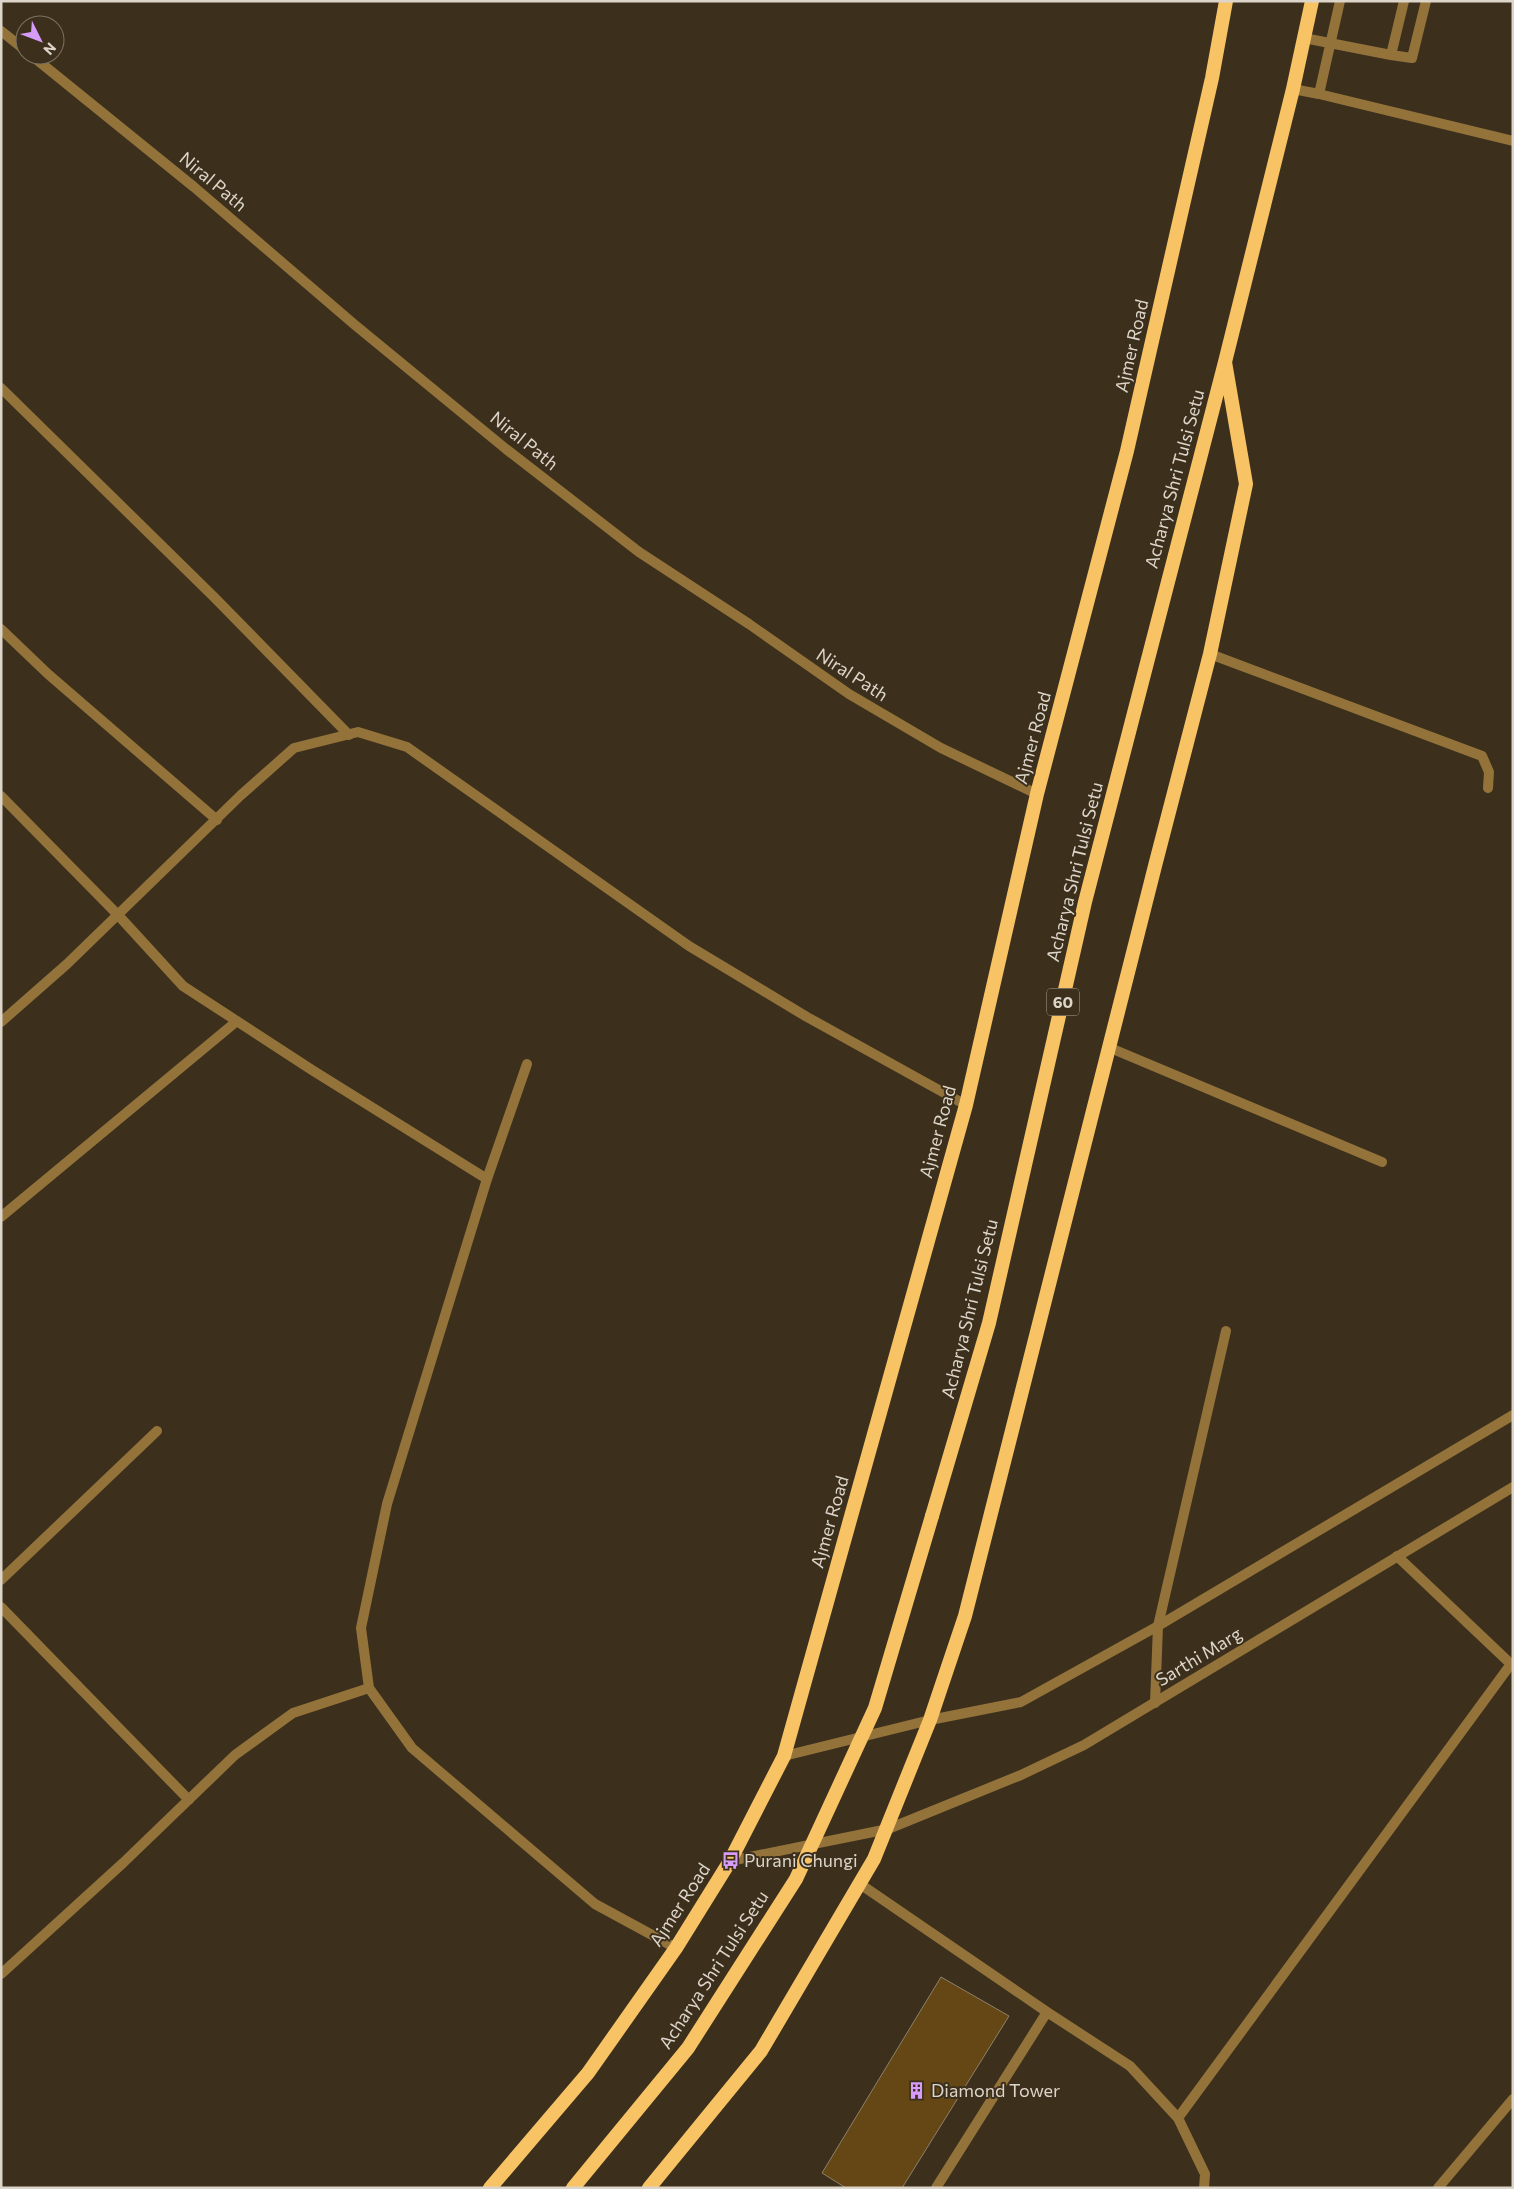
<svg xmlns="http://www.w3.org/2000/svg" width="1514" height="2189" font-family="Commissioner,sans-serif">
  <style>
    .building { fill: #644714; stroke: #8e806b }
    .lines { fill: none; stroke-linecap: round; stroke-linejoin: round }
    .service { stroke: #94733b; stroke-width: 10 }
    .minor { stroke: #94733b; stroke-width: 10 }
    .tertiary { stroke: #94733b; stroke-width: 10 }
    .trunk { stroke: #f7c364; stroke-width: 14 }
    .trunk-bridge { stroke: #f7c364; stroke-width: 14 }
    .labels { text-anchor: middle; stroke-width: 4; stroke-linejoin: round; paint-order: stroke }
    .shield { fill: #3c301d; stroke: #ada495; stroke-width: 1 }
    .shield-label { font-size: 16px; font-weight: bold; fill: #ddd5c9 }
    .street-label { font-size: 18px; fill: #ddd5c9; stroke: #3c301d }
    .poi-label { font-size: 18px; fill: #ddd5c9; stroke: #3c301d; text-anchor: start }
  </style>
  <rect width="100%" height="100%" fill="#3c301d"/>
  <path class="building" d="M941 1977 1009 2016 902 2188H846L822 2173Z"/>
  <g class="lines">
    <path class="service" d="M1304 38 1391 55 1404 1
      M1391 55 1412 58 1426 1
      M1 388 215 598 349 735
      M1 629 48 674 217 820
      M1210 654 1482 756 1489 772 1488 788
      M1108 1047 1382 1162"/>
    <path class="minor" d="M1 31 25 50
      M31 55 194 187 355 325 506 449 639 552 749 624 849 694 941 748 1037 794
      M1319 94 1513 141
      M1 796 118 915 183 986 312 1070 487 1179 387 1504 361 1628 369 1688 412 1748 595 1904 676 1948
      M1 1022 67 964 241 795 294 748 358 732 407 747 689 946 807 1017 966 1105
      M487 1179 527 1064
      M1 1217 237 1021
      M1397 1556 1513 1666
      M1 1580 157 1431
      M1 1607 189 1800
      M1155 1703 1158 1626 1226 1331
      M860 1884 1047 2012 1130 2066 1178 2118
      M1 1974 123 1863 235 1755 293 1713 369 1688
      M936 2188 1047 2012
      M1204 2188 1205 2174 1178 2118 1511 1664
      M1438 2188 1513 2099"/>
    <path class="tertiary" d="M1293 89 1319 94 1340 1
      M784 1756 930 1720 1021 1702 1158 1626 1513 1415
      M730 1861 888 1829 1021 1775 1084 1745 1513 1487"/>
    <path class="trunk" d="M932 1516 989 1323 1085 902 1225 362 1293 89 1312 1
      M490 2188 588 2073 676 1948 730 1861 784 1756 966 1105 1037 794 1127 451 1212 78 1226 1
      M649 2188 761 2051 874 1859 930 1720 965 1616 1156 862 1210 654 1246 484 1225 362"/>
    <path class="trunk-bridge" d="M573 2188 688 2048 796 1879 875 1708 932 1516"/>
  </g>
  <defs>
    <symbol id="bus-bare" viewBox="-9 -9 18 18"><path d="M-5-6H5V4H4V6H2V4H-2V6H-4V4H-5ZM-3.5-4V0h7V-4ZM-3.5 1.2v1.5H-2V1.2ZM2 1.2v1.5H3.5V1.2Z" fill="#d79bf9" stroke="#3c301d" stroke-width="2.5" paint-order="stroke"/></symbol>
    <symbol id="building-bare" viewBox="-9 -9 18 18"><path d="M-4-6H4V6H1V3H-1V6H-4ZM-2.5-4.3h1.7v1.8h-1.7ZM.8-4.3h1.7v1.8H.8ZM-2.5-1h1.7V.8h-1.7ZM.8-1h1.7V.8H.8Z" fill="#d79bf9" stroke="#3c301d" stroke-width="2.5" paint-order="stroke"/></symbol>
  </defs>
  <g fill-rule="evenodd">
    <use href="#bus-bare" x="718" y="1848" width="25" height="25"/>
    <use href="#building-bare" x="904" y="2078" width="25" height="25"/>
  </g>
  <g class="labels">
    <rect class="shield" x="1047" y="988.5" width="32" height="27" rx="4"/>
    <g class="shield-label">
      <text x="1063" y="1008">60</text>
    </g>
    <g class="street-label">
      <text transform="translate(213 182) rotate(40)" y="6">Niral Path</text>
      <text transform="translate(1132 346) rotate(-77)" y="6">Ajmer Road</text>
      <text transform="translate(524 441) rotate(39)" y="6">Niral Path</text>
      <text transform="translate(1175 479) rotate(-75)" y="6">Acharya Shri Tulsi Setu</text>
      <text transform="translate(852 675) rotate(33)" y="6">Niral Path</text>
      <text transform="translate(1033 738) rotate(-75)" y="6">Ajmer Road</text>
      <text transform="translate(1075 872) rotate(-76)" y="6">Acharya Shri Tulsi Setu</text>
      <text transform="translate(938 1132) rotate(-75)" y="6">Ajmer Road</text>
      <text transform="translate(970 1309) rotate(-76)" y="6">Acharya Shri Tulsi Setu</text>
      <text transform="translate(830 1522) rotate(-74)" y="6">Ajmer Road</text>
      <text transform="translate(1199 1657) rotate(-31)" y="6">Sarthi Marg</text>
      <text transform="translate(680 1905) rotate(-57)" y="6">Ajmer Road</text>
      <text transform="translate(714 1970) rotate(-57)" y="6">Acharya Shri Tulsi Setu</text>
    </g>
    <g class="poi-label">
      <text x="744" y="1867">Purani Chungi</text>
      <text x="931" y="2097">Diamond Tower</text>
    </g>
  </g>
  <rect width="1514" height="2189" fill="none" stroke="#ddd5c9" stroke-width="5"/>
  <g transform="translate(40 40) rotate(132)"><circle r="24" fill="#3c301d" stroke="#7c7262"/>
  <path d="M0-4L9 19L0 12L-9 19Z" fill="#d79bf9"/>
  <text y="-8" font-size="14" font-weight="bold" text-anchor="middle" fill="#ddd5c9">N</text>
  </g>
</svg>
